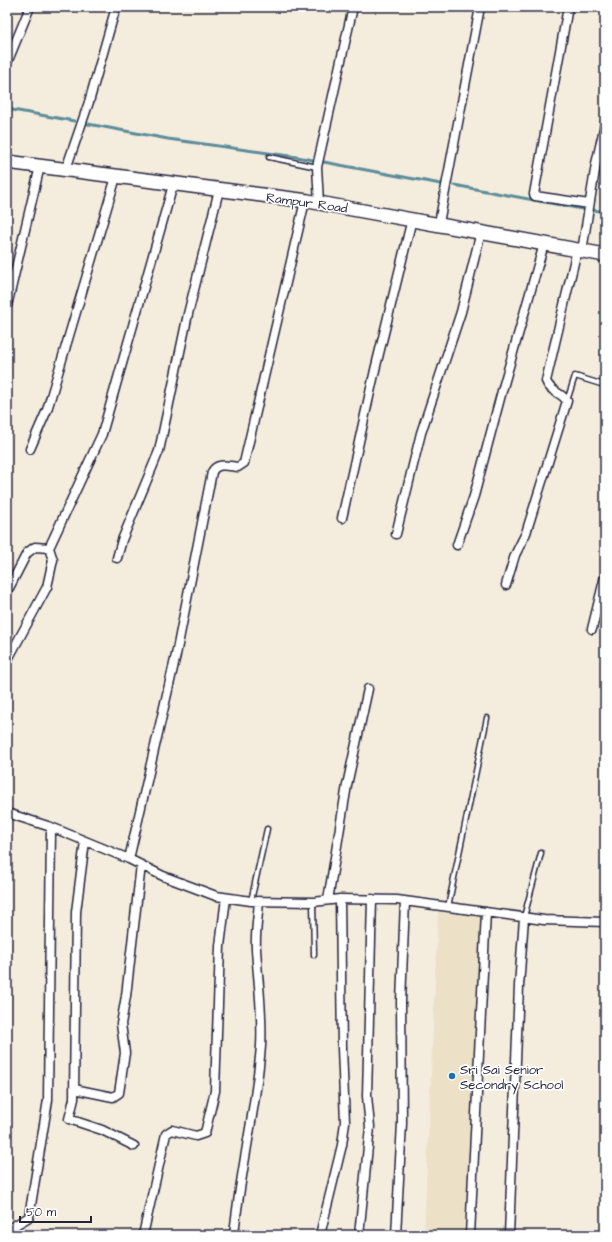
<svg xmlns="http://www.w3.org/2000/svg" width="612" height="1242" font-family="'Architects Daughter',sans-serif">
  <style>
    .built { fill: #ece0c7 }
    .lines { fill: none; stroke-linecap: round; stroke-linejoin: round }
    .stream { stroke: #5b8b9a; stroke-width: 3 }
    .service-casing { stroke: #22223b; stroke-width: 7 }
    .minor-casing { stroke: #22223b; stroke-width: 11 }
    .primary-casing { stroke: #22223b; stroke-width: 16 }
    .service { stroke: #fff; stroke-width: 4 }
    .minor { stroke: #fff; stroke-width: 8 }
    .primary { stroke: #fff; stroke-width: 13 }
    .poi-dot { fill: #1f6fb2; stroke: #fff; stroke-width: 1.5 }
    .labels { text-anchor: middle; stroke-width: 3.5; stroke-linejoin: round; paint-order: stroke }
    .street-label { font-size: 13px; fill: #22223b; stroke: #fff }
    .poi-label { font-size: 13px; fill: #22223b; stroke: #fff; text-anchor: start }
  </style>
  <rect width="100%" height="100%" fill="#f4edde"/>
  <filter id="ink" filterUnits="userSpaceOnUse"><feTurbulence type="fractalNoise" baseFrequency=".025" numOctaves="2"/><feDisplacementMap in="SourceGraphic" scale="8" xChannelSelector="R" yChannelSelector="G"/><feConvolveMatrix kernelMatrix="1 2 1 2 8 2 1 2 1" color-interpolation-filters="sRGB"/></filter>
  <g filter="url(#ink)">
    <path class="built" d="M438 912 481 916 464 1235H424Z"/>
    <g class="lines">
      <path class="stream" d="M7 109 74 121
        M88 124 168 139 297 157 441 184
        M454 185 582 209
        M593 210 605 212"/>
      <defs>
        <path id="service" d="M269 157 317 167
          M567 401 575 376 604 385
          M251 901 267 829
          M313 902 314 955
          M448 907 487 718
          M524 917 541 853"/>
        <path id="minor" d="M568 7 534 194 535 196 589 204
          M7 63 30 7
          M66 169 89 102 116 7
          M319 203 317 167 353 7
          M439 223 480 7
          M582 251 596 164 605 124
          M7 306 40 166
          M30 449 47 410 116 177
          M342 518 375 370 412 219
          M396 534 421 433 461 312 481 232
          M457 545 474 496 502 391 544 244
          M117 558 122 540 159 451 188 314 219 190
          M506 585 515 555 526 533 567 401C561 392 550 392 546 381L577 250
          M7 592 27 553 35 547 49 548
          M592 629 605 576
          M7 661 47 587 53 560 49 548 102 434 173 185
          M7 813 51 827 129 859 163 876 216 896 251 901 313 902 340 899 397 900 544 920 605 922
          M85 841 76 912 74 1099 69 1119 102 1130 134 1146
          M129 859 176 655 212 472C217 462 228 466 238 467L244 463 305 201
          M328 900 347 785 368 689
          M74 1089 113 1097 119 1093 125 1053 121 1024 126 996 141 865
          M10 1235 12 1227 29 1217 48 1100 51 827
          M143 1235 166 1134 172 1130 196 1136 205 1133 215 1091 220 946 226 898
          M234 1235C240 1172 256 1110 261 1046 263 1013 258 982 256 949 255 933 258 917 259 901
          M320 1235 342 1145 345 1122 342 1048 340 899
          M359 1235 370 1127 367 1096 372 899
          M396 1235 402 1123 401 1002 405 901
          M470 1235 486 912
          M509 1235 519 986 524 918"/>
        <path id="primary" d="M7 162 308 201 605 255"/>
      </defs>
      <use href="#service" class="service-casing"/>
      <use href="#minor" class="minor-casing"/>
      <use href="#primary" class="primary-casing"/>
      <use href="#service" class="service"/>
      <use href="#minor" class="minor"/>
      <use href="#primary" class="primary"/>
    </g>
  </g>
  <circle class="poi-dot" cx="452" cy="1076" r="4"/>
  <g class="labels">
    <g class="street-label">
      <text transform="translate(307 202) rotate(8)" y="5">Rampur Road</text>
    </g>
    <g class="poi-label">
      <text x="460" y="1074">Sri Sai Senior<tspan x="460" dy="15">Secondry School</tspan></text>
    </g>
  </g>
  <rect width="612" height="1242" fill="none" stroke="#fff" stroke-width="24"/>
  <rect x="12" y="12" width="588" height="1218" fill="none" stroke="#22223b" stroke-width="1.5" filter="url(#ink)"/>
  <path d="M20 1216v6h71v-6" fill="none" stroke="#22223b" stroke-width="2"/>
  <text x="26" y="1216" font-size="12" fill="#22223b" stroke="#ffffff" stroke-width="3" paint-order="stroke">50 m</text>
</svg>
